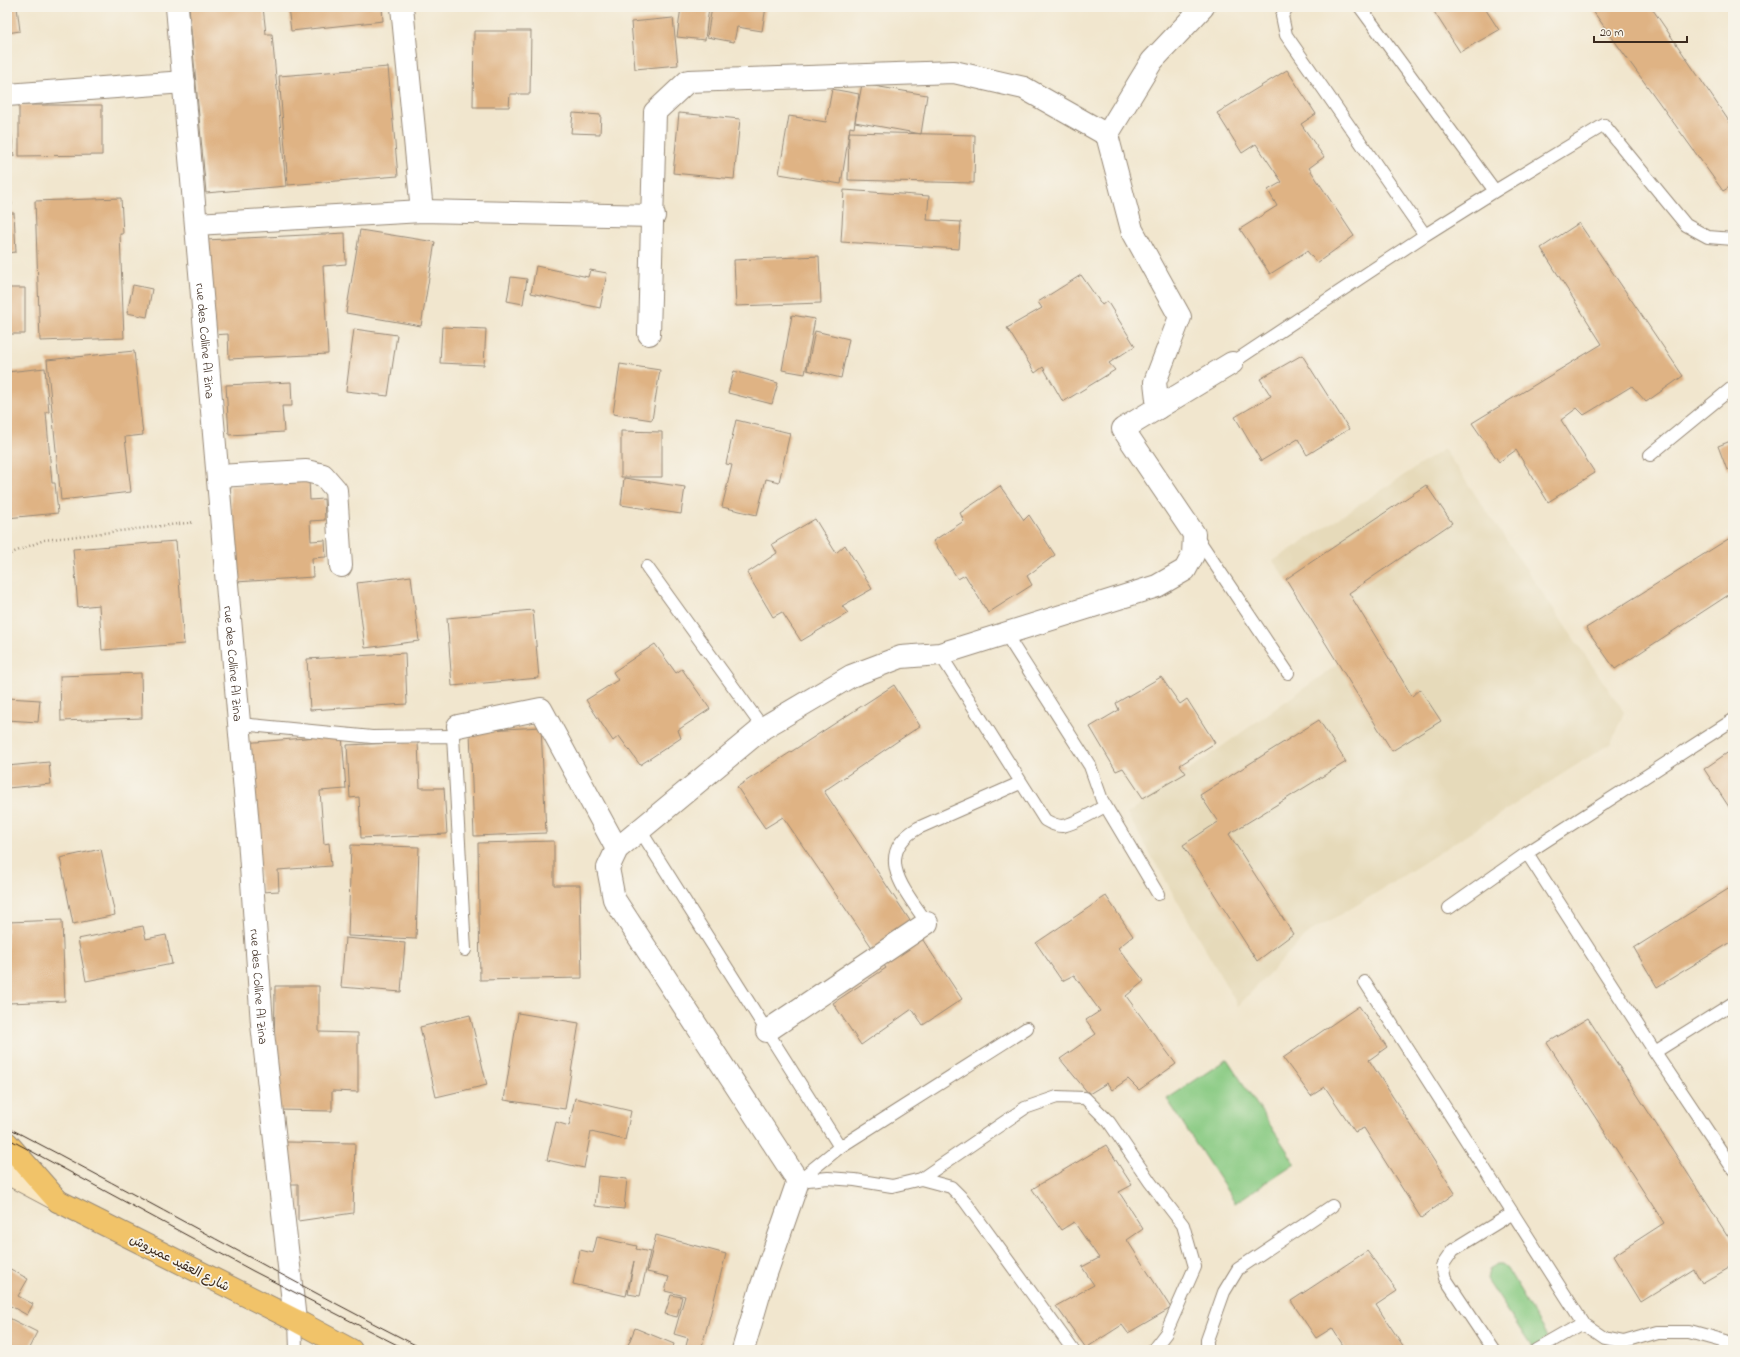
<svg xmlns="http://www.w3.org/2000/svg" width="1740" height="1357" font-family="'Indie Flower','Playpen Sans Arabic',sans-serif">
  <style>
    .built { fill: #e6daba }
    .green { fill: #88ca82; stroke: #627a50 }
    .building { fill: #dfb384 }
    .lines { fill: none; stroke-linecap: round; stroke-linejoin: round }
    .lane-casing { stroke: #968876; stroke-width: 14 }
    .street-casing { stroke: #968876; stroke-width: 24 }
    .secondary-casing { stroke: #968876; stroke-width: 24 }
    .primary-casing { stroke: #968876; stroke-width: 24 }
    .highway-casing { stroke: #968876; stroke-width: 24 }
    .path { stroke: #968876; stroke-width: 2.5; stroke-dasharray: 1 3; stroke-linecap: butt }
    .lane { stroke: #fff; stroke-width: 12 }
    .street { stroke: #fff; stroke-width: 22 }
    .secondary { stroke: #f9e7c3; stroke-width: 22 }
    .primary { stroke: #f1c369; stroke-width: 22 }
    .highway { stroke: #f1c369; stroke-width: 22 }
    .tram { stroke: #3b2a1e; stroke-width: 1 }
    .labels { text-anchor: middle; stroke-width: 3.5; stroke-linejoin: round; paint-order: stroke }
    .street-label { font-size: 13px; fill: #3b2a1e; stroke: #f7f3e8 }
  </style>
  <rect width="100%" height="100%" fill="#f7f3e8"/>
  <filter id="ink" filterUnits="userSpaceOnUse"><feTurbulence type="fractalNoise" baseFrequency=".025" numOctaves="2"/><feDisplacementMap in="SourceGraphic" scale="8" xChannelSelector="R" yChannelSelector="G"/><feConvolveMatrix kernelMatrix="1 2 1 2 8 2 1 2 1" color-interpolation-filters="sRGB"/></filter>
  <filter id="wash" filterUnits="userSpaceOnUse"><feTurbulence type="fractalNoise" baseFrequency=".012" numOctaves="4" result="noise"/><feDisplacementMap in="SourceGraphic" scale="16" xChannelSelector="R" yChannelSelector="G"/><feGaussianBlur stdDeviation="0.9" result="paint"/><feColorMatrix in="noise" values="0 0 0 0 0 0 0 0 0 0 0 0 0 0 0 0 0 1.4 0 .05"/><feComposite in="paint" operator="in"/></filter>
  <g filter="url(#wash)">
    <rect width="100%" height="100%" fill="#f1e6ce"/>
    <path class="built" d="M1444 449 1624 712 1611 743 1362 902 1308 933 1238 1006 1127 814 1338 664 1286 579 1273 561Z"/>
    <path class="green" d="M1227 1059 1295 1163 1235 1203 1167 1099Z
      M1497 1265H1502L1507 1269 1545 1333 1547 1338 1533 1348 1529 1343 1487 1279 1489 1270Z"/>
    <g id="blocks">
      <path class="building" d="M7 7H17L20 31 7 33Z
        M189 7H263L266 34H272L286 186 206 193Z
        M288 7H382L383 21 291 31Z
        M681 7H709L705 40 677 37Z
        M712 7H766L762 31 737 27 734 42 707 37Z
        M1431 7H1484L1499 30 1460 52Z
        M1590 7H1651L1733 127V185L1723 191Z
        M673 18 678 65 635 69 631 22Z
        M474 31H531L530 94H510L509 107H473Z
        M388 67 398 176 288 185 279 76Z
        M1287 70 1316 114 1301 124 1324 157 1309 168 1354 236 1317 263 1307 251 1270 274 1240 229 1277 206 1268 190 1282 182 1256 144 1242 153 1217 113Z
        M862 84 927 95 921 134 855 122Z
        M832 89 859 94 854 128 850 127 841 184 779 174 789 116 826 122Z
        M19 105H102V155L19 156Z
        M7 112H9L14 156 7 157Z
        M573 113 601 115 600 134 571 133Z
        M679 113 740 119 734 179 673 173Z
        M849 132 975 135 974 183 848 180Z
        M7 171 12 205 7 206Z
        M844 190 929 196 927 220 961 222 959 249 841 242Z
        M121 198 123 234H120L124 338 40 341 35 201Z
        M7 213H14L16 252 7 253Z
        M1579 223 1683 376 1646 402 1632 386 1584 415 1577 408 1561 420 1595 473 1548 502 1516 450 1499 462 1472 423 1602 344 1541 248Z
        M360 230 435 242 421 326 346 313Z
        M345 233 346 264 323 266 328 354 229 359 228 334 211 335 206 240Z
        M819 256 821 303 736 306 734 260Z
        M536 266 588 277 590 270 607 273 600 308 531 293Z
        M1081 275 1102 305 1107 301 1135 346 1109 363 1115 370 1063 402 1043 367 1035 373 1007 328 1042 308 1038 302Z
        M511 277 527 279 523 304 507 301Z
        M133 285 152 289 147 317 127 313Z
        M7 288H25V334H7Z
        M792 315 815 319 805 374 782 370Z
        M442 327 486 329 484 365 440 363Z
        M354 329 397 335 388 396 346 391Z
        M815 331 849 339 841 378 807 370Z
        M134 351 143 435 125 437 131 492 61 500 47 360Z
        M1302 355 1349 429 1307 455 1298 439 1261 461 1235 417 1271 396 1260 379Z
        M620 364 660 370 652 420 613 414Z
        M45 368 49 412H46L52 483H55L58 513 7 518V372Z
        M734 371 778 383 772 404 728 393Z
        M291 382 292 406H282L284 432 229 435 226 385Z
        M736 420 790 433 779 482 766 479 757 515 722 507 732 465 726 464Z
        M621 431 662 432V477H621Z
        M1733 440V468L1727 470 1718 446Z
        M624 478 685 487 681 514 621 505Z
        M309 480 310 500 324 499 325 520 310 521 311 541 325 540 326 557 312 558 313 577 236 582 230 486Z
        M1426 485 1452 523 1349 593 1412 696 1420 689 1441 721 1392 751 1286 579Z
        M1000 486 1024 520 1029 515 1055 555 1027 576 1032 585 988 613 965 575 958 579 933 541 964 521 960 513Z
        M815 519 836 553 845 545 872 589 842 606 848 613 801 641 782 612 773 617 747 573 777 553 772 544Z
        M1733 536V592L1615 669 1586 628Z
        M176 541 184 644 102 650 99 605 78 607 73 549Z
        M411 576 419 641 365 648 357 583Z
        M533 610 539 678 452 686 447 618Z
        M655 644 676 673 682 669 710 709 678 730 681 738 640 765 619 736 613 741 586 700 618 680 613 672Z
        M405 653 407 704 310 710 307 659Z
        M141 673 142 718 61 721 60 676Z
        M1161 677 1180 704 1187 699 1215 743 1180 765 1186 773 1143 798 1123 768 1116 771 1090 727 1119 710 1116 703Z
        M894 685 920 726 824 791 962 999 923 1025 912 1009 861 1045 833 1003 886 968 783 817 765 828 737 787Z
        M7 698 40 700 38 722 7 720Z
        M1319 720 1346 762 1229 834 1293 934 1257 961 1183 845 1218 822 1200 795Z
        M541 727 546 833 474 836 470 731Z
        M342 735 346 789 320 791 324 844 329 843 331 866 278 870 279 891 262 892 243 743Z
        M418 742 420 788H444L447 834 361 838 359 797 350 798 347 745Z
        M1733 749V813L1704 769Z
        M49 762 51 784 7 788V766Z
        M554 841V885H580L582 978 480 980 478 843Z
        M351 845 419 847 416 939 348 936Z
        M101 849 115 915 73 924 60 858Z
        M1733 886V941L1657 987 1634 948Z
        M1106 896 1133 936 1118 948 1144 981 1126 996 1176 1064 1139 1090 1128 1079 1112 1090 1107 1083 1089 1094 1060 1059 1096 1034 1086 1020 1100 1011 1074 975 1062 981 1036 943Z
        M62 920 65 1001 7 1003V922Z
        M143 926 146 939 166 935 172 964 86 981 78 939Z
        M345 938 405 943 401 992 341 987Z
        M275 986H319V1032L358 1033V1092L332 1091V1111L278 1110V1068H274Z
        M1359 1006 1387 1047 1369 1060 1455 1193 1421 1218 1364 1128 1355 1132 1325 1087 1311 1096 1283 1058Z
        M518 1013 579 1023 565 1109 504 1100Z
        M470 1015 487 1085 436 1097 420 1027Z
        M1588 1018 1733 1244V1265L1702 1283 1694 1269 1641 1302 1613 1256 1664 1223 1547 1043Z
        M575 1098 631 1111 625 1140 591 1132 584 1168 547 1160 556 1122 569 1126Z
        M285 1142 355 1143 353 1213 298 1221V1184H285Z
        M1106 1145 1132 1185 1119 1192 1143 1229 1127 1240 1171 1308 1128 1333 1122 1325 1086 1348 1056 1306 1094 1285 1082 1267 1099 1258 1074 1222 1061 1230 1032 1189Z
        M598 1176 627 1179 624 1209 595 1206Z
        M656 1235 726 1254 701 1350H685L688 1338 674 1334 685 1296 665 1291 669 1277 647 1272Z
        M597 1237 637 1246 636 1249 650 1252 640 1296 628 1294 634 1261 626 1296 573 1284 580 1250 593 1253Z
        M1367 1251 1397 1291 1376 1305 1406 1350H1346L1332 1328 1316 1338 1291 1301Z
        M7 1267 28 1279 18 1296 33 1304 27 1315 7 1304Z
        M671 1295 682 1297 677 1317 665 1314Z
        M7 1317 37 1332 28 1350H7Z
        M635 1328 674 1344 672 1350H626Z"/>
    </g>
  </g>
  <g filter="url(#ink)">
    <use href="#blocks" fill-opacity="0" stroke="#968876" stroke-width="1"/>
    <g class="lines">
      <defs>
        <path id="lane" d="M1287 7 1282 16 1286 35 1425 235
          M1360 7 1495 191
          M1232 363 1425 235 1495 191 1604 125 1686 225 1708 237 1733 239
          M1650 455 1733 387
          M1196 536 1288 673
          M647 567 763 728
          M1005 633 1090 766 1102 800 1158 894
          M940 654 1045 820C1050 823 1056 826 1062 826 1075 824 1094 812 1105 806
          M240 724 372 737 453 736 465 950
          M640 830 840 1147
          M1527 853 1655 1052 1733 1169
          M1449 908 1527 853 1733 720
          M927 923C907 893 871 855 918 828L1020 783
          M1365 982 1583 1323 1605 1338 1624 1342 1658 1332H1690L1733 1344
          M1655 1052 1733 1003
          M921 1179 951 1187 964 1200 1073 1350
          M798 1181 828 1178 855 1180 892 1186 921 1179 1025 1108 1057 1097 1085 1098 1109 1122 1150 1182 1183 1225 1195 1267 1166 1333 1153 1350
          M798 1181 840 1147 1027 1028
          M295 1320 296 1350
          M1207 1350V1340L1224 1292 1238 1269 1332 1206
          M1493 1350 1445 1278 1442 1266 1453 1250 1513 1213
          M1536 1350 1583 1323"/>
        <g id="street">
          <path id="s1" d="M177 7 249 838 262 1024 295 1320"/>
          <path d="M402 7 422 211"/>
          <path d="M7 95 184 82"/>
          <path d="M1107 135 1152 61 1203 7"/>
          <path d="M196 224 422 211 654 216"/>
          <path d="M649 334 655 112 688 81 954 72 1024 88 1107 135 1132 230 1180 317 1155 382 1158 408"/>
          <path d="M219 476 306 471 323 475 336 490 341 566"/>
          <path d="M458 726 541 709 617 849"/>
          <path d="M767 1031 927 923"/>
          <path d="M743 1350 761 1288 798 1181 614 899 608 868 617 849 763 728 851 676 901 657 940 654 1157 586 1185 570 1193 555 1194 534 1123 429 1232 363"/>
        </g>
        <path id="secondary" d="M7 1173 56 1199"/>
        <path id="primary" d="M58 1201 295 1320 351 1350"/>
        <path id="highway" d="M7 1143 58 1201"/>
      </defs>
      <use href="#lane" class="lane-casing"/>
      <use href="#street" class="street-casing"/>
      <use href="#secondary" class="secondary-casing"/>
      <use href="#primary" class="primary-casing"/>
      <use href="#highway" class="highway-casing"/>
      <path class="path" d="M7 555 44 540 195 522"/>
      <use href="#lane" class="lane"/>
      <use href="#street" class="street"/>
      <use href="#secondary" class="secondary"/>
      <use href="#primary" class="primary"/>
      <use href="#highway" class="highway"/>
      <path class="tram" d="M7 1127C147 1200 284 1278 425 1350
        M7 1138 253 1271 407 1350"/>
    </g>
  </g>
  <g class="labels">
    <g class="street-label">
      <text dy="5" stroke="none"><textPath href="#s1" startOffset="335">rue des Colline Al Zina</textPath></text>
      <text dy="5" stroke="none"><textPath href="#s1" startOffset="659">rue des Colline Al Zina</textPath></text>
      <text dy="5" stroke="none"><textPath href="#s1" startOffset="983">rue des Colline Al Zina</textPath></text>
      <text transform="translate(180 1262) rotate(27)" y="5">شارع العقيد عميروش</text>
    </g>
  </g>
  <rect width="1740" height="1357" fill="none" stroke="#f7f3e8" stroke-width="24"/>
  <path d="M1594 36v6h93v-6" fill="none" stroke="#3b2a1e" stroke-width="2"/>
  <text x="1600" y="36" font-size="12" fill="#3b2a1e" stroke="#f7f3e8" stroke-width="3" paint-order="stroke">20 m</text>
</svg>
